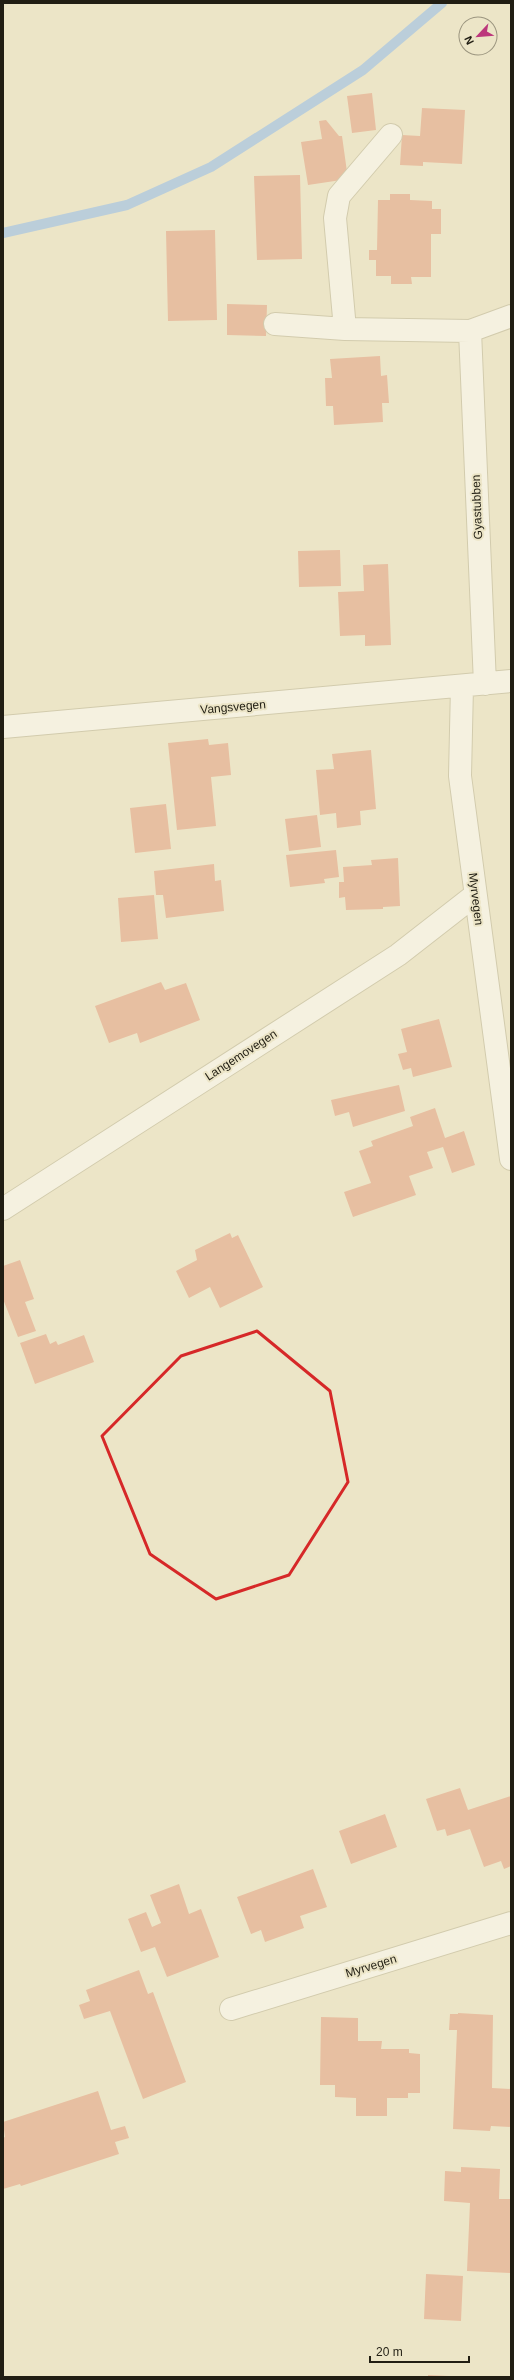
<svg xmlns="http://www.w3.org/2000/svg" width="514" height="2380" font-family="Arial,sans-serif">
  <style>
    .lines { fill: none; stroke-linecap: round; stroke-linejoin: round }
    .stream { stroke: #7fb2f1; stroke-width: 10 }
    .building { fill: #e19074 }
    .minor-casing { stroke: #b2ac8f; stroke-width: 24 }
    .minor { stroke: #fff; stroke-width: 22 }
    .marked { fill: none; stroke: #d62828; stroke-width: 3; stroke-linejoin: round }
    .labels { text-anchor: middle; stroke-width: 4; stroke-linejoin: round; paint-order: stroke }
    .street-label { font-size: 12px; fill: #211e13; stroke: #ece5c7 }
  </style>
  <rect width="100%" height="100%" fill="#ece5c7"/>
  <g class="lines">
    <path class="stream" d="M3 233 127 205 211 167 363 70 442 3"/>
  </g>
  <path class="building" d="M372 93 376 130 352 133 347 96Z
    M422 108 465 110 462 164 423 162V166L400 165 402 135 420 136Z
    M326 120 339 136H342L348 179 308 185 301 142 322 139 319 121Z
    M300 175 302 259 257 260 254 176Z
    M390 194H410V200L432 201V209H441V234H431V277H411L412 284H391V276H376V260H369V250H377L378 200H390Z
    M215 230 217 320 168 321 166 231Z
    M227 304 267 305 266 336 227 335Z
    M380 356 381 376 387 375 389 403H382L383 422 334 425 333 406H326L325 378H332L330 359Z
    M340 550 341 586 299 587 298 551Z
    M388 564 391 645 365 646V635L340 636 338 592 364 591 363 565Z
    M208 739 209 745 228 743 231 775 211 777 216 826 177 830 168 743Z
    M371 750 376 809 360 811 361 825 337 828 336 813 320 815 316 770 334 769 332 754Z
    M166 804 171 849 135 853 130 808Z
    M317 815 321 847 289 851 285 819Z
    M336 850 339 877 324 879 325 883 290 887 286 855Z
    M398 858 400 906 383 907V909L346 910 345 897 339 898V882H344L343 867 372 865 371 860Z
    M214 864 215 881 221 880 224 911 166 918 163 895H156L154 871Z
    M154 895 158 939 121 942 118 898Z
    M161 982 165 990 186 983 200 1020 140 1043 137 1033 109 1043 95 1006Z
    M439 1019 452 1067 413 1077 411 1068 403 1070 398 1054 407 1052 401 1029Z
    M399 1085 405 1111 353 1127 349 1112 335 1116 331 1100Z
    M435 1108 445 1138 464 1131 475 1165 452 1173 443 1147 427 1152 433 1168 409 1176 416 1195 353 1217 344 1192 371 1183 359 1151 373 1146 371 1141 413 1126 410 1117Z
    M230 1233 232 1238 238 1235 263 1287 220 1308 210 1287 189 1298 176 1271 197 1260 195 1250Z
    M20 1260 34 1299 25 1302 36 1331 18 1337 3 1299V1266Z
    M46 1334 50 1344 56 1341 58 1345 84 1335 94 1362 35 1384 20 1343Z
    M460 1788 468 1810 511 1796V1866L504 1869 501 1861 484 1867 470 1829 447 1836 445 1829 437 1831 426 1799Z
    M385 1814 397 1847 351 1864 339 1831Z
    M313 1869 327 1907 300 1916 304 1928 265 1942 261 1930 251 1934 237 1897Z
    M179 1884 189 1914 201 1909 219 1957 167 1977 155 1947 141 1952 128 1919 146 1912 152 1927 161 1923 150 1895Z
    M139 1970 148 1994 153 1992 186 2082 143 2099 110 2011 84 2019 79 2005 90 2001 86 1990Z
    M458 2013 493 2015 492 2088 511 2089V2127L491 2126 490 2131 453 2129 457 2030H449L450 2014H458Z
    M321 2017 358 2018V2041H382L381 2049H409V2053L420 2054V2093H408V2098H387V2116H356V2098L335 2097V2085H320Z
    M98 2091 111 2130 125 2126 129 2138 115 2142 119 2154 21 2186 20 2184 3 2189V2138L5 2137 3 2122Z
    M461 2167 500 2169 499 2199H511L510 2273 467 2271 470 2203 444 2201 445 2171 461 2172Z
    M426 2274 463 2276 461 2321 424 2319Z
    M428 2375 449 2376V2377H428Z"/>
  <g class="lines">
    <defs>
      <path id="minor" d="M275 324 345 329 470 331 511 316
        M345 329 335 218 339 196 391 135
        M470 331 485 684
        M462 686 460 776 511 1159
        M3 727 511 681
        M3 1209 398 955 475 895
        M231 2009 511 1923"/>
    </defs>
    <use href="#minor" class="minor-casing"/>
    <use href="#minor" class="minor"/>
  </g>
  <path d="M0 0H514V2380H0ZM257 1331 330 1391 348 1482 289 1575 216 1599 150 1554 102 1436 181 1356Z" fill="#ece5c7" fill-opacity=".55" fill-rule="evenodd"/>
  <path class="marked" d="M257 1331 330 1391 348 1482 289 1575 216 1599 150 1554 102 1436 181 1356Z"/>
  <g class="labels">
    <g class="street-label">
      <text transform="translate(477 507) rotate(-92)" y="4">Gyastubben</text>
      <text transform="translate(233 707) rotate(-5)" y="4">Vangsvegen</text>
      <text transform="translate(476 899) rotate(83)" y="4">Myrvegen</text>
      <text transform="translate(241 1055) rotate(-33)" y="4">Langemovegen</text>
      <text transform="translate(371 1966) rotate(-17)" y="4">Myrvegen</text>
    </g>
  </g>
  <rect width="514" height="2380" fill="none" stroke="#211e13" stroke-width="8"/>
  <g transform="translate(478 36) rotate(244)"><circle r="19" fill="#ece5c7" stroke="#9b957f"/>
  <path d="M0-3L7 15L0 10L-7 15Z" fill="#bc377c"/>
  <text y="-6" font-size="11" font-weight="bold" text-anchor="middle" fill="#211e13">N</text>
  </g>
  <path d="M370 2356v6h99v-6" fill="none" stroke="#211e13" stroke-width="2"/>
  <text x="376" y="2356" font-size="12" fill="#211e13" stroke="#ece5c7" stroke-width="3" paint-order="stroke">20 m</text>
</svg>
